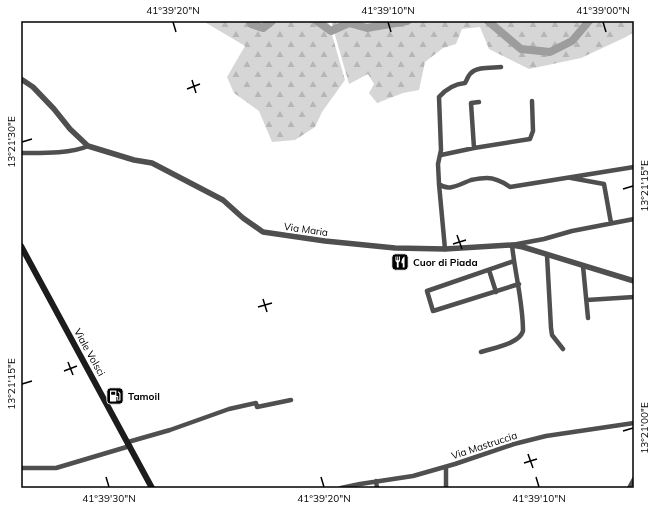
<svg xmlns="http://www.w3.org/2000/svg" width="655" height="509" font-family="Mulish,sans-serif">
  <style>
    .forest { fill: url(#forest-firs) }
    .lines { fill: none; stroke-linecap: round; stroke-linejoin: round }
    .river { stroke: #9d9d9d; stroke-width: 8 }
    .minor { stroke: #4f4f4f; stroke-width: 4.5 }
    .tertiary { stroke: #4f4f4f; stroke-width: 5.5 }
    .secondary { stroke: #1c1c1c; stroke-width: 6 }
    .ticks { fill: none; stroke: #000; stroke-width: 1.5 }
    .labels { text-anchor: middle; stroke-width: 4; stroke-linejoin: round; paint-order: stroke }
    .street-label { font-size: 10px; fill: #000; stroke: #fff }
    .poi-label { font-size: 10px; font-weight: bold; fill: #000; stroke: #fff; text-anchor: start }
    .neatline { fill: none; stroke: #000; stroke-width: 1.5 }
    .ticks-label { font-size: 10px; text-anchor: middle; fill: #000 }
  </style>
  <defs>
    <pattern id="forest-firs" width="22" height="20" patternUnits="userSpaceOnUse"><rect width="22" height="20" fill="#d6d6d6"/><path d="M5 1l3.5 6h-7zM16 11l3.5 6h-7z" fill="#b6b6b6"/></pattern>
  </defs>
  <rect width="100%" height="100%" fill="#fff"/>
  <path class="forest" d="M203 21H328L345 80 322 112 315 127 295 140 272 142 259 111 234 93 227 77 245 46Z
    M331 21H634V32L626 37 581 58 529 69 489 49 480 27 462 29 456 44 443 48 425 62 419 90 403 93 377 103 369 93 374 84 368 74 349 84Z"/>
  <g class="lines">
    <path class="river" d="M250 21 251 24 263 28 272 21
      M317 21 331 31 349 23 367 28 407 21
      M488 21 521 49 550 52 572 41 589 21"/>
    <path class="minor" d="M501 67C492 68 477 66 470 74 468 76 467 80 465 83 455 84 446 89 439 97L441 150 438 164 439 184C449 192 460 184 471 180 476 179 481 178 487 178 495 178 503 182 510 187L634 167
      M474 148 471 103 479 102
      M21 153C40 153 71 154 88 146
      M441 155 474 148 530 139 533 131 532 101
      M571 178 604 184 611 223
      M439 184 445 249
      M547 255 551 328 552 335 563 349
      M514 261 427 291 433 311 519 284
      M583 266 588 318
      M489 270 496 292
      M587 300 634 297
      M481 352C493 348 519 344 523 331 523 302 515 274 512 245L544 239 572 231 634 219
      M128 442 170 430 229 409 256 403 257 407 291 400
      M446 467V488
      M21 468H56L130 446
      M376 481 377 488
      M341 488 360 484 413 476 455 464 514 444 546 436 634 423
      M629 488 634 479"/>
    <path class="tertiary" d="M21 79 33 87 54 109 70 129 88 146 134 160 152 163 223 200 243 218 263 232 325 241 395 248 445 249 512 245 523 247 634 281"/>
    <path class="secondary" d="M21 246 152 488"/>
  </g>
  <path class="ticks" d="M173 22 176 32M388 22 391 32M603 22 606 32M192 80 196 93M187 89 200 84M22 142 32 139M623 189 633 186M457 235 462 249M453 244 466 240M263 299 267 312M258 307 272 303M68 362 73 375M64 371 77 366M22 384 32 381M623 431 633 428M528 454 533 468M524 463 537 459M106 477 109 487M321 477 324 487M536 477 539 487"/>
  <defs>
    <symbol id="restaurant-square" viewBox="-11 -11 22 22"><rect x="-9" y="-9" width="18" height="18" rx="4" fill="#000" stroke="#fff"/><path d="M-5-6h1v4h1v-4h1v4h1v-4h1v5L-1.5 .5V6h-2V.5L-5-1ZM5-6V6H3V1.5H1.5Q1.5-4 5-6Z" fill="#fff"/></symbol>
    <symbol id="fuel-square" viewBox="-11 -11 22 22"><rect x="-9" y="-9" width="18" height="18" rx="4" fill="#000" stroke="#fff"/><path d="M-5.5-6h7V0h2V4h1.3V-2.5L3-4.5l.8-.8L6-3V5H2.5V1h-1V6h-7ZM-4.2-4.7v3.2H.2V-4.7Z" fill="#fff"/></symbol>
  </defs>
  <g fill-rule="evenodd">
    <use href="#restaurant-square" x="390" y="252" width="20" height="20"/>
    <use href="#fuel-square" x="105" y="386" width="20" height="20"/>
  </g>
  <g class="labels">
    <g class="street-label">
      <text transform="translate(306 229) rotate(8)" y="4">Via Maria</text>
      <text transform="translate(90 352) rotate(61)" y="4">Viale Volsci</text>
      <text transform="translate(484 445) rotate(-18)" y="4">Via Mastruccia</text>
    </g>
    <g class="poi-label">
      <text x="413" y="266">Cuor di Piada</text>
      <text x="128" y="400">Tamoil</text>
    </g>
  </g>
  <rect width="655" height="509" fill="none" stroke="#ffffff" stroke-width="44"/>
  <rect x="22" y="22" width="611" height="465" class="neatline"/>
  <g class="ticks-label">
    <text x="173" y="14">41°39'20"N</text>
    <text x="388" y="14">41°39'10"N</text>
    <text x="603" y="14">41°39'00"N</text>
    <text transform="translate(11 142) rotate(-90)" y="4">13°21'30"E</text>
    <text transform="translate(644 186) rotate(-90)" y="4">13°21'15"E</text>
    <text transform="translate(11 384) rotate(-90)" y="4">13°21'15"E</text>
    <text transform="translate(644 428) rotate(-90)" y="4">13°21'00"E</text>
    <text x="109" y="502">41°39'30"N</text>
    <text x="324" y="502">41°39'20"N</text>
    <text x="539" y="502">41°39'10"N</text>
  </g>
</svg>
